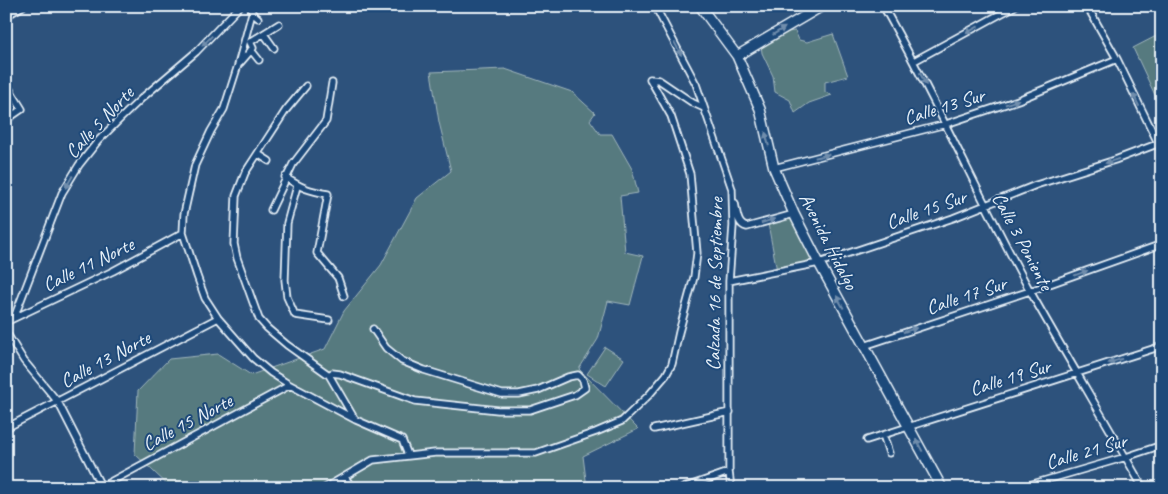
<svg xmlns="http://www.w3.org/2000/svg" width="1168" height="494" font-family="Caveat,sans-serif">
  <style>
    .green { fill: #577a7f; stroke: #a0b6bc }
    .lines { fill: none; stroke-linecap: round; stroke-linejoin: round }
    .street-casing { stroke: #e8f1f8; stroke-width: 9 }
    .secondary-casing { stroke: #e8f1f8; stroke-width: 12 }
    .street { stroke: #1f4a7a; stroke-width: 5.5 }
    .secondary { stroke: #1f4a7a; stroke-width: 9 }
    .oneway { fill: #6f8dac }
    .labels { text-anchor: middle; stroke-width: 4; stroke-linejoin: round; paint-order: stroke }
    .street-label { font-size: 20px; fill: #e8f1f8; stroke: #1f4a7a }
  </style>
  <rect width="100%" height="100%" fill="#2d527c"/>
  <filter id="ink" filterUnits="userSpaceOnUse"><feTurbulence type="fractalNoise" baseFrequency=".02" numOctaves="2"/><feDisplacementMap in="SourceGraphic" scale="10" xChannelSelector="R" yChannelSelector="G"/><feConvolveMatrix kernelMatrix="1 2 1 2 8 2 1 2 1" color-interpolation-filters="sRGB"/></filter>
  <g filter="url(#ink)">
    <path class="green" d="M795 31 799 40 807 42 833 34 848 76 825 82V92L832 95 809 103 795 113 790 100 775 92 773 76 762 53 761 45 787 32Z
      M1162 33V110L1133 48Z
      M505 69 572 92 595 113 590 120 600 134H612L632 169 638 193 620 196 625 252 643 256 630 305 608 301 598 339 579 369 638 429 583 456 587 488H171L135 454 138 391 169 359 218 354 251 375 325 349 344 311 381 265 417 198 451 171 439 122 431 72Z
      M791 218 814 263 777 271 768 224Z
      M605 347 624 359 606 386 587 374Z"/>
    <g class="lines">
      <defs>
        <path id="street" d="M251 6 252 13 238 65 224 109 211 131 195 165 184 214 183 233 197 276 205 298 218 318 253 358 271 373 290 385 356 420 402 440 408 455
          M655 6 696 84 732 189 733 226 729 281V472L731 488
          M883 6C936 99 979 197 1030 291 1067 357 1106 422 1143 488
          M1087 6 1117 59 1162 151
          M252 13 258 18
          M6 16 23 6
          M264 34 274 48
          M251 50 259 60
          M914 61 1015 6
          M240 63 253 48 250 42 279 24
          M650 79 659 80 693 103 704 108
          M6 83 22 109 6 120
          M306 86 286 110 245 173 236 196 234 244 237 258 259 319 267 328 287 345 329 375
          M258 154 269 161
          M774 168 946 124 1018 100 1117 59
          M285 177C301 188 310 191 328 194L317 253 338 278 344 296
          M297 186 287 223 285 280 287 297 295 315 329 320
          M735 203C737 212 737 225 747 227L794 214
          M271 210 293 164 326 121 332 83
          M729 281 819 263 953 218 1036 185 1115 160 1157 144
          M14 318 62 193 79 165 98 141 120 119 142 98 196 52 240 6
          M6 322 113 271 183 233
          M6 332 24 361 58 402 102 488
          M864 346 1030 291 1162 244
          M329 375 332 373 340 374 415 401 498 410H530L575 395 585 388 583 380 578 375 568 377 538 390 519 394H502L424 370 402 361 386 348 373 329
          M329 375 354 418
          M6 428 218 318
          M654 429 730 412
          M883 435 889 453
          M867 440 1162 346
          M345 477 352 488
          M99 488 290 385
          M325 488 373 460 435 453H536L596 432 622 421 649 395 666 375 672 364 679 332 694 277 697 253 690 174 671 116 650 79
          M683 488 729 472
          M1019 488 1126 457 1162 445"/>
        <path id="secondary" d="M700 6 737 56 760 109 774 168 794 214 819 263 942 488
          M737 56 822 6"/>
      </defs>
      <use href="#street" class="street-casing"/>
      <use href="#secondary" class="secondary-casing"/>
      <use href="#street" class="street"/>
      <use href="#secondary" class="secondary"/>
    </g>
    <defs><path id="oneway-solid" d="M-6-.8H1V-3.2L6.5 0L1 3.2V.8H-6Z" transform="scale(1.25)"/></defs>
    <g class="oneway">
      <use href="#oneway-solid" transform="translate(972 30) rotate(151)"/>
      <use href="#oneway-solid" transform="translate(779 31) rotate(-31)"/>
      <use href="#oneway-solid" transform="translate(207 41) rotate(134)"/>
      <use href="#oneway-solid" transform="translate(678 49) rotate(62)"/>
      <use href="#oneway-solid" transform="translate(923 79) rotate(63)"/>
      <use href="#oneway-solid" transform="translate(1136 100) rotate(-116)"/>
      <use href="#oneway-solid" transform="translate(1012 102) rotate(-19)"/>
      <use href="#oneway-solid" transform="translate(767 139) rotate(-104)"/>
      <use href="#oneway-solid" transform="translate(822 156) rotate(-14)"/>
      <use href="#oneway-solid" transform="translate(1112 161) rotate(162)"/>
      <use href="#oneway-solid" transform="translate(69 182) rotate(120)"/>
      <use href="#oneway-solid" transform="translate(768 221) rotate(-17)"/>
      <use href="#oneway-solid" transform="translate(1081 273) rotate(-20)"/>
      <use href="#oneway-solid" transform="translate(840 302) rotate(-119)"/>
      <use href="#oneway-solid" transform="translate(910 330) rotate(-18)"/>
      <use href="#oneway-solid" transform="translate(1115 361) rotate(162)"/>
      <use href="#oneway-solid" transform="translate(919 445) rotate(-118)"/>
    </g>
  </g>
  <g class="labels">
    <g class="street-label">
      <text transform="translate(944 106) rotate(-17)" y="7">Calle 13 Sur</text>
      <text transform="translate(99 122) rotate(-47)" y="7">Calle 5 Norte</text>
      <text transform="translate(926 209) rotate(-19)" y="7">Calle 15 Sur</text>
      <text transform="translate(829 241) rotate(63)" y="7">Avenida Hidalgo</text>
      <text transform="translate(1023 241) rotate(62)" y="7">Calle 3 Poniente</text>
      <text transform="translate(88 264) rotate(-26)" y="7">Calle 11 Norte</text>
      <text transform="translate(714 284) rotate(-89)" y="7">Calzada 16 de Septiembre</text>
      <text transform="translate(966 295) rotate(-18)" y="7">Calle 17 Sur</text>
      <text transform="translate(105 359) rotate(-28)" y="7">Calle 13 Norte</text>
      <text transform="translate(1010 377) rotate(-17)" y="7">Calle 19 Sur</text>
      <text transform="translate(187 422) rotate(-28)" y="7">Calle 15 Norte</text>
      <text transform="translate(1086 451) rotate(-16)" y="7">Calle 21 Sur</text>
    </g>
  </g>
  <rect width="1168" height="494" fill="none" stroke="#1f4a7a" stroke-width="25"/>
  <rect x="12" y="12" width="1143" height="469" fill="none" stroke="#e8f1f8" stroke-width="2" filter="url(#ink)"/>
</svg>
